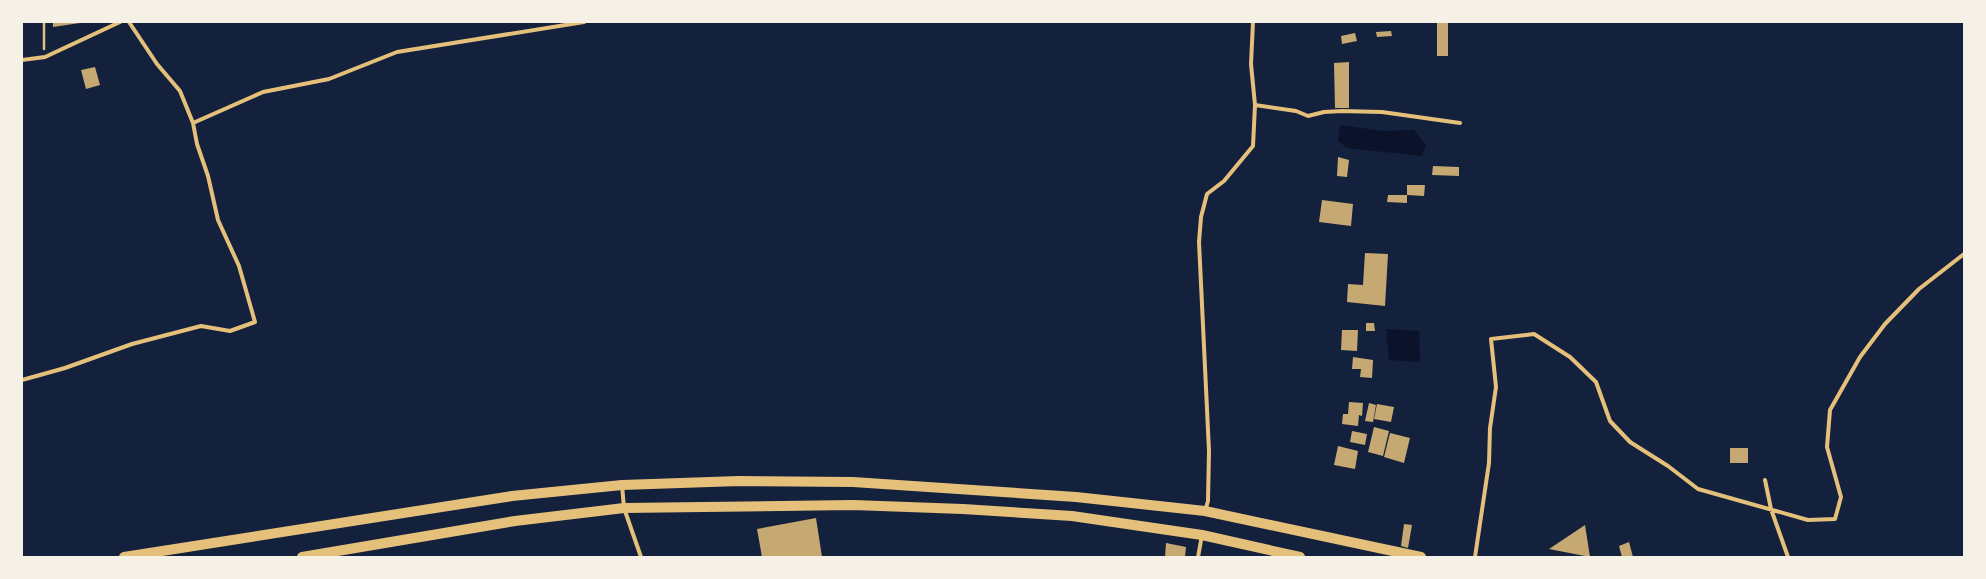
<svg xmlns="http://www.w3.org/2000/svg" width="1986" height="579" font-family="'Sofia Sans Condensed',sans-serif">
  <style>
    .water { fill: #0b132b }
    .building { fill: #c6a872 }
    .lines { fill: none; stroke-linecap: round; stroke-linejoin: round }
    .path { stroke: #e5c07b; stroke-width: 2.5 }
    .minor { stroke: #e5c07b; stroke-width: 4 }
    .trunk { stroke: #e5c07b; stroke-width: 10 }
  </style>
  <rect width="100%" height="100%" fill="#14213d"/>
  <path class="water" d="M1340 125 1383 131 1414 130 1426 145 1422 156 1347 148 1338 141Z
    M1386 329 1419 331 1420 362 1389 360Z"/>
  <path class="building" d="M53 22H80V23L53 27Z
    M1437 22H1448V56H1437Z
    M1391 31 1392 36 1377 37 1376 32Z
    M1355 33 1357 41 1342 44 1341 36Z
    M1349 62V108H1335L1334 63Z
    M95 67 100 85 86 89 81 70Z
    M1338 157 1349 160 1347 177 1337 176Z
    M1433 166 1459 167V176L1432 175Z
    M1407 185H1425L1424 196 1407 195Z
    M1388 195H1407V203L1387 202Z
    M1322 200 1353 204 1351 226 1319 222Z
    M1365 253 1388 254 1385 306 1347 302 1348 284 1363 285Z
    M1366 323H1374L1375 331H1366Z
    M1342 330H1358L1357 351 1341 350Z
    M1353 357 1373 360 1372 378 1360 377 1361 369H1352Z
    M1349 402 1363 403 1362 416 1359 415 1358 426 1342 424 1343 414H1348Z
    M1369 403 1376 405 1373 422 1365 421Z
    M1377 404 1394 407 1391 422 1374 419Z
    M1374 427 1389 431 1383 456 1368 452Z
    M1352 431 1367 434 1365 445 1350 442Z
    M1390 433 1410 438 1404 463 1384 457Z
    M1338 446 1358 451 1355 469 1334 465Z
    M1730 448H1748V463H1730Z
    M816 518 822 557H762L757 529Z
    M1404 524 1412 525 1408 548 1401 546Z
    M1585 525 1590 557 1549 549Z
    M1629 542 1633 557H1622L1619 546Z
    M1166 543 1186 547 1185 557H1165Z"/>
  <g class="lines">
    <path class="path" d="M44 49V22"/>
    <path class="minor" d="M129 22 157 64 180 91 193 123
      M22 60 45 57 120 22
      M1255 105 1296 111 1308 116 1324 112 1342 111 1382 112 1460 123
      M22 380 65 368 132 344 201 326 230 331 255 322 239 266 218 220 208 176 197 144 193 123 263 92 329 79 397 52 584 22
      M1765 480 1771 509 1788 557
      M622 485 624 508 641 557
      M1205 511 1208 501 1209 451 1199 242 1201 217 1207 194 1224 181 1253 146 1255 105 1251 64 1253 22
      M1198 557 1202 535
      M1475 557 1489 463 1490 428 1496 387 1491 339 1534 334 1570 357 1596 382 1610 421 1630 442 1668 466 1698 489 1808 520 1835 519 1841 497 1827 447 1830 410 1860 357 1885 324 1919 289 1964 254"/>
    <path class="trunk" d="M124 557 512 496 622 485 739 481 853 482 1076 497 1205 511 1421 557
      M302 557 515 521 624 508 853 505 963 509 1072 516 1202 535 1300 557"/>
  </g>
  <rect width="1986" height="579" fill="none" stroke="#f6f1e7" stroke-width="46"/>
</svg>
